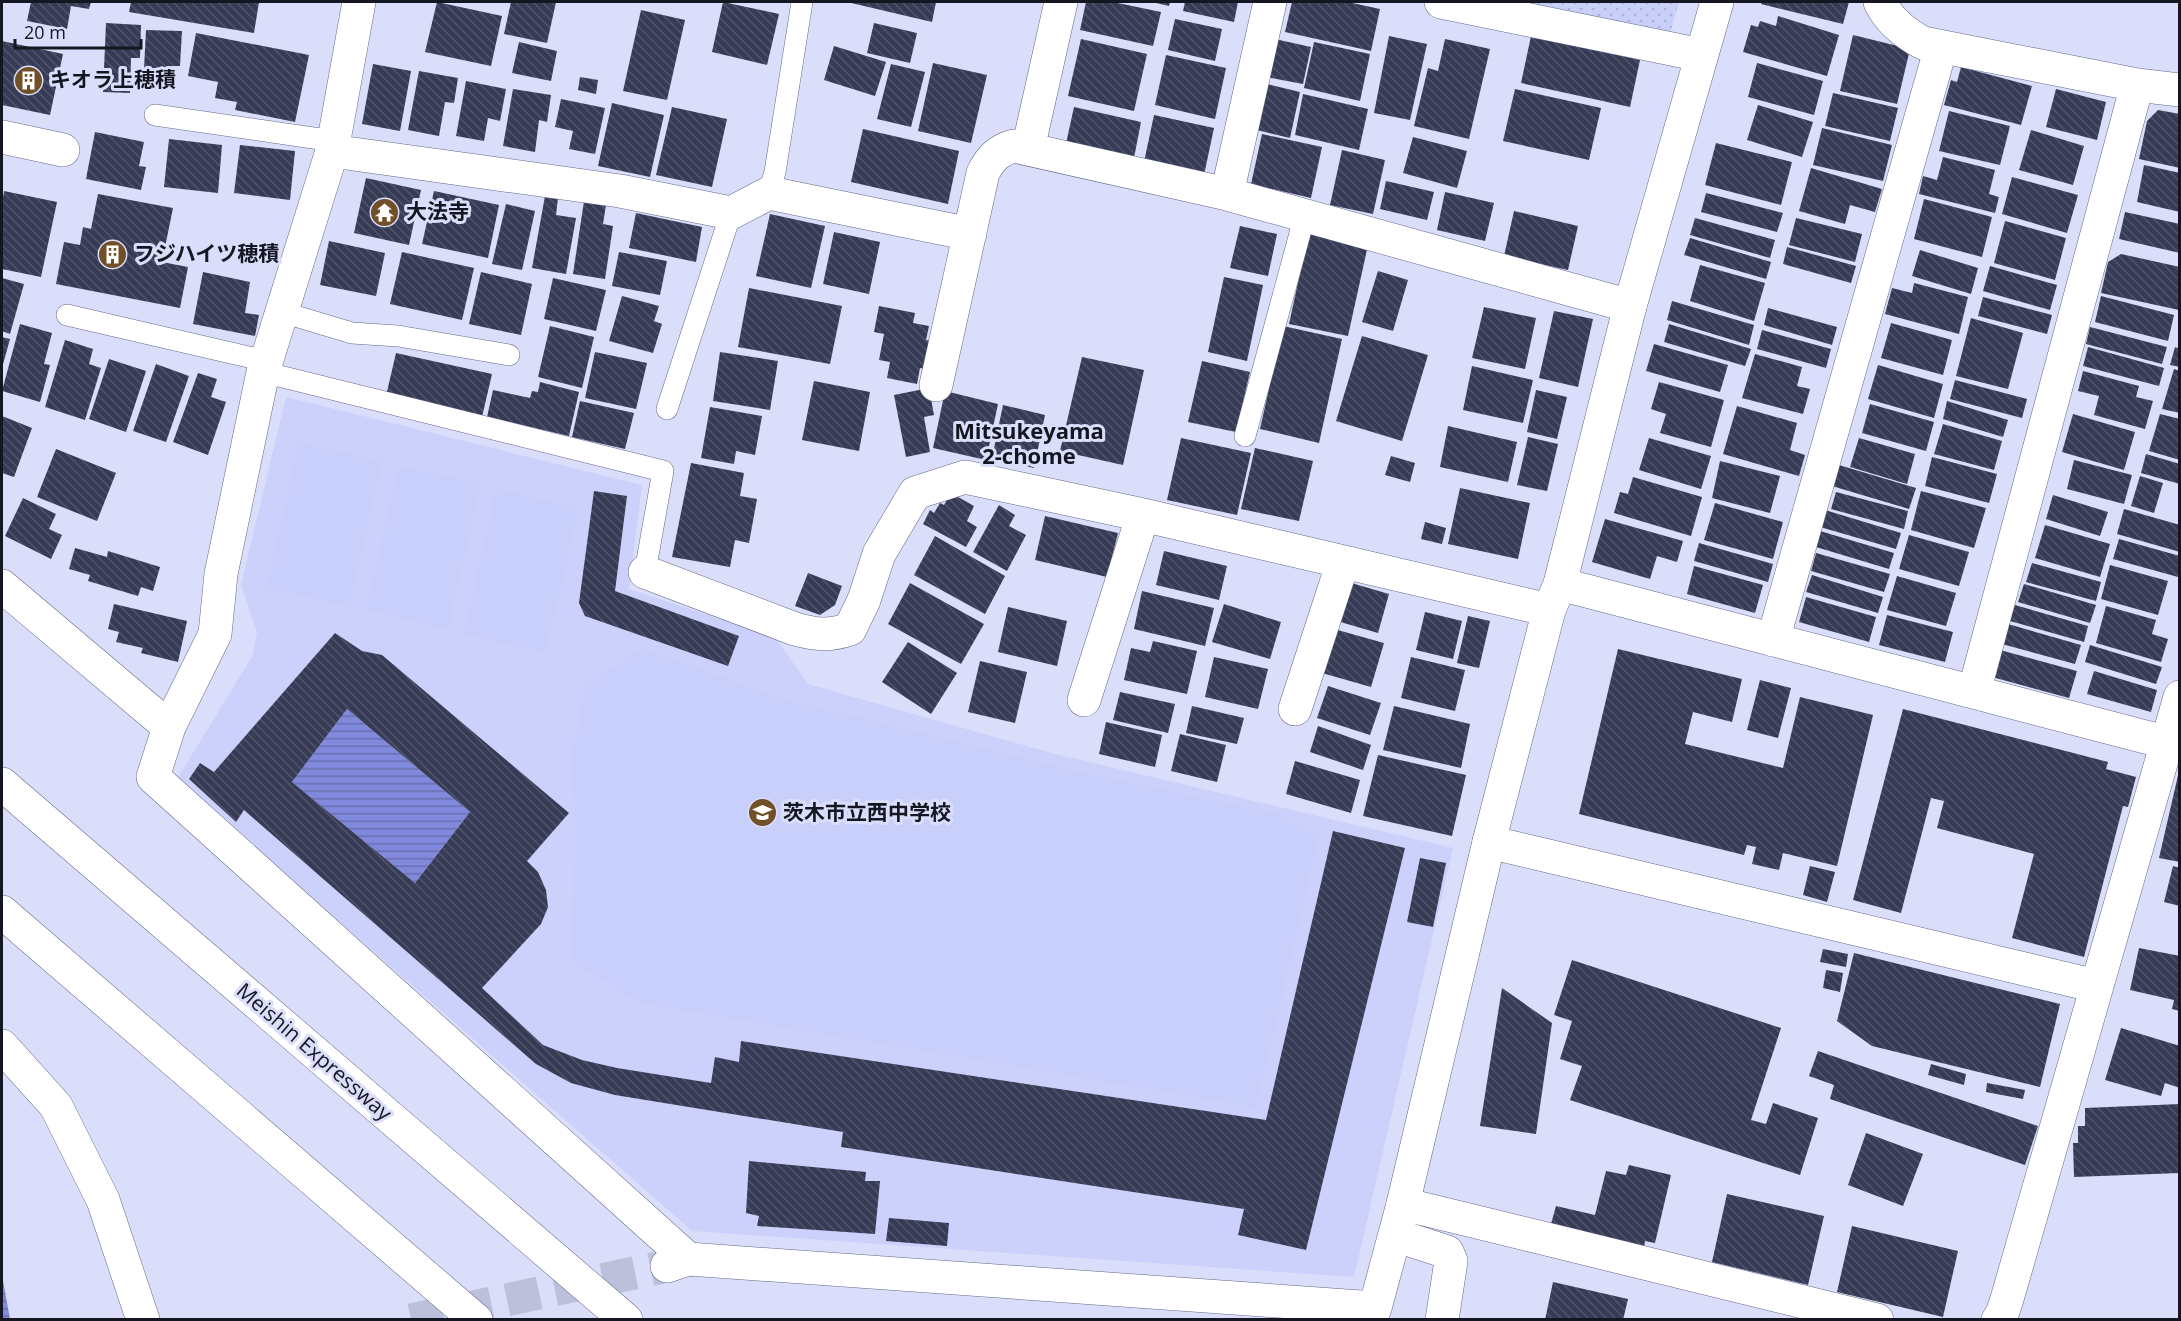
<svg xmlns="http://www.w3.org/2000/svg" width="2181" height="1321" font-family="'Open Sans','Noto Sans JP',sans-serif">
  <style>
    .built { fill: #cbd1fb }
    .park { fill: url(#park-dots) }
    .pitch { fill: #c8cffb }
    .water { fill: url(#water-rules) }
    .building { fill: url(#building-back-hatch); fill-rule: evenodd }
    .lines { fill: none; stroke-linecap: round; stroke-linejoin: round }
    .secondary-tunnel { stroke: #bcc0da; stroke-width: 33; stroke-dasharray: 33 16; stroke-linecap: butt }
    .lane-casing { stroke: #646987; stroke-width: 22 }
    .street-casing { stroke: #646987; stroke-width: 34 }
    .secondary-casing { stroke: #646987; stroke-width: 34 }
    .highway-casing { stroke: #646987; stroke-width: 34 }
    .lane { stroke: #fff; stroke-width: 21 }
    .street { stroke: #fff; stroke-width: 33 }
    .secondary { stroke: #fff; stroke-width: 33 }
    .highway { stroke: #fff; stroke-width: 33 }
    .labels { text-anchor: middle; stroke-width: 6; stroke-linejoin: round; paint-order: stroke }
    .poi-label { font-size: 21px; font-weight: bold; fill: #141622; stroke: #dadefa; text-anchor: start }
    .street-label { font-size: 21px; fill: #141622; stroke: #dadefa }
    .neighbourhood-label { font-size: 22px; font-weight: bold; fill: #141622; stroke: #dadefa }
  </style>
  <defs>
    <pattern id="park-dots" width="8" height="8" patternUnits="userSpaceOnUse" patternTransform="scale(1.5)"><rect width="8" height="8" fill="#c8cffb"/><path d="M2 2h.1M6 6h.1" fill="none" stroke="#abb1d7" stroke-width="1.8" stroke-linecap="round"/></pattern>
    <pattern id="water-rules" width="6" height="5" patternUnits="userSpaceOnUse" patternTransform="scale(1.5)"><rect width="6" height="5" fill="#8189dc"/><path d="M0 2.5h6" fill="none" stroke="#686fb2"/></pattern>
    <pattern id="building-back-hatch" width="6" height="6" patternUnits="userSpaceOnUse" patternTransform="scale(1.5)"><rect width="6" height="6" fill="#373b56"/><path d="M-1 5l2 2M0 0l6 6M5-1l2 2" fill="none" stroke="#51546b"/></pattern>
  </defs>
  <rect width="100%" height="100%" fill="#dadefa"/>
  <path class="built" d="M286 397 642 485 629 589 775 637 808 684 1055 754 1453 848 1354 1277 692 1231 177 779 253 655 257 633 241 585Z"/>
  <path class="park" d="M1509 2H1679L1670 33Z"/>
  <path class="pitch" d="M299 443 382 461 349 607 267 588Z
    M399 466 481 483 448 630 366 610Z
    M496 489 579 507 546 653 464 634Z
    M643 648 776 697 1054 766 1276 813 1319 837 1256 1107 643 1004 573 963 575 806 571 763 585 687Z"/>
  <path class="water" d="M347 709 470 812 415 883 292 782Z
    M2 1275 10 1319H2Z"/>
  <path class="building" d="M31 2H91L89 9 71 6 67 29 27 21Z
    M131 2H259L254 33 129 12Z
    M437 2 502 16 491 66 425 52Z
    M511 2H556L547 43 504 34Z
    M723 2 779 14 767 65 712 52Z
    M847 2H936L932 22Z
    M1086 2H1113L1161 12 1153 46 1080 30Z
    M1152 2H1170L1169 6Z
    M1185 2H1238L1234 22 1183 11Z
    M1292 2H1348L1380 9 1371 51 1285 32Z
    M1762 2H1849L1843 24 1761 4Z
    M641 10 685 20 667 100 623 91Z
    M1778 16 1839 35 1827 76 1743 52 1751 25 1758 27 1760 21 1776 26Z
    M1175 19 1222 29 1215 61 1168 50Z
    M106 23 141 25 140 58H131L130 93 103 92Z
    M874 23 917 33 910 63 867 53Z
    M146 30 182 31 180 66H172L171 89 143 88Z
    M196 33 309 55 295 122 235 110 237 102 215 98 218 82 188 76Z
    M1853 35 1910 49 1897 104 1840 91Z
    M1389 36 1427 44 1410 120 1374 113Z
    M1531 36 1640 60 1630 107 1521 83Z
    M1081 39 1147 54 1134 111 1068 96Z
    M1275 39 1311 47 1303 84 1266 77Z
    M1445 39 1490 49 1469 139 1414 126 1428 68 1438 71Z
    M2 41 63 54 50 115 2 105Z
    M519 42 557 51 551 81 512 73Z
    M1314 42 1370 54 1360 101 1304 88Z
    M834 46 886 62 875 96 824 80Z
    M1166 55 1226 68 1215 119 1155 105Z
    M933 63 987 75 971 143 918 131Z
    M1757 63 1823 81 1814 115 1748 97Z
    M373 64 411 71 400 131 362 124Z
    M891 64 925 72 911 127 877 119Z
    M1961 67 2032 86 2021 125 1944 105 1951 80 1957 82Z
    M419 71 458 78 454 103 445 102 439 136 408 130Z
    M580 77 598 80 596 94 578 90Z
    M466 81 506 89 500 121 488 118 484 141 456 136Z
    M1267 84 1300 92 1290 138 1257 130Z
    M513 89 551 95 547 122 539 120 535 152 503 146Z
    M1515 89 1601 108 1589 160 1503 141Z
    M2056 89 2106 102 2097 140 2046 127Z
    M1833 93 1898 108 1890 141 1825 126Z
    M1303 94 1368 109 1359 150 1295 135Z
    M561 99 605 108 595 154 569 149 573 131 555 127Z
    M612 103 664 115 650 177 598 166Z
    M1758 105 1813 122 1802 157 1747 140Z
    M672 107 727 119 712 187 656 175Z
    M1074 107 1141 122 1133 163 1065 148Z
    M2158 110 2180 114V168L2139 159 2147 121Z
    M1949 111 2010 126 2000 165 1939 151Z
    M1154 115 1214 128 1204 175 1144 162Z
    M1822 128 1892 145 1883 181 1813 165Z
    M863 129 959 151 948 204 851 182Z
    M2031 130 2084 146 2073 185 2019 170Z
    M95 132 144 142 139 166 146 167 141 190 86 179Z
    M1262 134 1322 147 1311 198 1251 184Z
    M1413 137 1467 151 1457 188 1403 173Z
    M169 139 222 145 218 193 164 187Z
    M1716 143 1792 162 1781 205 1705 185Z
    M240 145 295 151 290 200 234 193Z
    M1342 150 1385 160 1373 214 1330 205Z
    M1943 157 1995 170 1989 194 1999 197 1995 213 1919 194 1923 176 1937 180Z
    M2144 165 2180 173V212L2137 202Z
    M1811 168 1882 189 1875 212 1850 205 1845 224 1799 211Z
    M2012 177 2078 195 2067 233 2002 214Z
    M366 178 421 190 409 245 354 233Z
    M1386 181 1434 192 1427 220 1380 209Z
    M4 191 57 202 41 277 2 269V204Z
    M434 191 499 205 488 258 422 244Z
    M1445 192 1494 203 1485 241 1437 230Z
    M1706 193 1783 213 1777 232 1701 212Z
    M98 194 173 208 162 262 188 267 180 308 56 284 64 242 80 245 83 227 91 229Z
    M545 196 558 198 556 215 576 218 566 274 532 268Z
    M1924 199 1992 217 1982 257 1914 239Z
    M584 201 606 205 603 224 613 226 605 279 573 274Z
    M506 204 535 211 522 270 492 264Z
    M1514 211 1578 226 1568 270 1504 256Z
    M2125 212 2180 224V253L2119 239Z
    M636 213 702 227 696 262 629 248Z
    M770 214 825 226 811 288 756 276Z
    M1695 218 1775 240 1770 258 1690 235Z
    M1796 218 1862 234 1855 262 1789 245Z
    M2005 221 2066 238 2055 280 1994 263Z
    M1240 226 1277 234 1268 276 1230 268Z
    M834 232 880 242 869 294 823 284Z
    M1309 232 1368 245 1348 336 1289 324Z
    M1690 238 1771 262 1766 279 1684 255Z
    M329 241 385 253 376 296 320 285Z
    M1787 247 1856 266 1851 283 1783 264Z
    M1920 250 1978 268 1971 294 1912 276Z
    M402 252 474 268 462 320 390 304Z
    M619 252 667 261 660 295 612 286Z
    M2121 254 2180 267 2179 310 2101 293 2108 262Z
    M1700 265 1765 283 1754 321 1690 301Z
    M1990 266 2057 285 2050 310 1983 291Z
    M1378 271 1408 280 1393 331 1362 322Z
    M203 272 250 282 245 313 259 315 255 336 193 324Z
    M481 272 532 284 521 335 469 324Z
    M1224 277 1263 285 1247 361 1208 352Z
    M2 278 24 284 10 334 2 331Z
    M553 278 606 290 596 331 544 319Z
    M1914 283 1968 297 1959 334 1885 314 1892 288 1912 293Z
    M749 288 842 306 830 364 738 347Z
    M622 296 659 306 654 321 662 324 653 353 609 341Z
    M2101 296 2174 315 2168 341 2095 322Z
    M1983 297 2052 315 2047 334 1978 316Z
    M1672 301 1754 325 1749 345 1667 320Z
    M879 306 915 313 913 323 929 326 926 340 931 341 925 369 920 368 917 384 887 378 890 362 879 360 884 334 874 332Z
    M1484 307 1536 318 1525 369 1472 358Z
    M1768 308 1837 327 1832 345 1764 325Z
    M1554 311 1593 319 1578 387 1539 378Z
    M1971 318 2023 333 2008 389 1956 376Z
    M1891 323 1952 340 1943 375 1881 358Z
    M20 324 52 333 44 364 50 365 40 402 2 391Z
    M1669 324 1751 349 1745 366 1664 342Z
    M550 326 594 337 582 388 538 377Z
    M1283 326 1342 339 1319 443 1260 429Z
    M2090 327 2167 347 2162 364 2086 344Z
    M1762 330 1831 349 1826 368 1757 349Z
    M1362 336 1428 355 1402 441 1336 421Z
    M2 337 10 339 2 368Z
    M65 340 93 349 89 364 101 368 85 420 45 407Z
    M1654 344 1728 365 1720 392 1646 371Z
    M2088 347 2164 368 2159 386 2083 366Z
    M2175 347 2180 349V367L2170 365Z
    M595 352 647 363 636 409 585 398Z
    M720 352 778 361 770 410 713 401Z
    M396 353 492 374 482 417 386 396Z
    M1755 354 1802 367 1797 386 1810 389 1803 414 1742 398Z
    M1082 357 1144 370 1123 465 1060 451Z
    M109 359 146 371 126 432 89 419Z
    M1202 361 1250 372 1236 432 1188 422Z
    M156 364 189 376 166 442 133 431Z
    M1878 365 1943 384 1934 418 1868 399Z
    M1472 366 1533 380 1523 423 1463 410Z
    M2174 369 2180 371V413L2162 409Z
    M2083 371 2139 386 2136 397 2153 401 2145 429 2094 415 2099 396 2078 391Z
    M198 373 217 379 211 397 226 402 208 455 173 442Z
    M1955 380 2027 399 2022 418 1950 399Z
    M814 381 870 392 859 451 802 440Z
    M540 382 579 392 569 436 487 417 493 390 530 398 532 391 538 392Z
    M1659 382 1724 400 1711 447 1660 433 1666 414 1651 409Z
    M929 388 934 415 924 417 930 452 906 457 894 395Z
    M1536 390 1567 397 1557 439 1527 432Z
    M945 391 998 404 986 460 933 448Z
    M580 401 634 413 625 449 572 437Z
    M1947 401 2008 420 2003 437 1943 419Z
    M1870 404 1934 422 1926 451 1862 433Z
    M1003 405 1045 415 1034 468 992 458Z
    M1737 406 1797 423 1790 450 1805 455 1799 476 1723 454Z
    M710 407 762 416 755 455 736 451 734 464 701 458Z
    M2073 414 2135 432 2124 470 2062 452Z
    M2160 414 2180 419V460L2149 451Z
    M2 416 32 428 14 477 2 473Z
    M1943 424 2002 441 1994 470 1934 454Z
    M1448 426 1517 442 1508 482 1440 467Z
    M1528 437 1558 444 1547 491 1517 485Z
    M1181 438 1251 453 1237 515 1167 500Z
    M1649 438 1711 456 1701 489 1639 470Z
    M1859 438 1915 454 1907 484 1850 467Z
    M1255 448 1313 461 1299 521 1241 509Z
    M56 449 116 473 97 521 37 497Z
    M2146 454 2180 464V484L2141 473Z
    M1391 456 1415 463 1410 482 1385 475Z
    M1932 457 1997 474 1989 503 1925 486Z
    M2074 460 2132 475 2124 504 2067 489Z
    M1720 461 1780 476 1770 513 1712 498Z
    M691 463 744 473 740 496 757 499 749 543 735 540 730 567 672 557Z
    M1839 465 1916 488 1909 509 1832 486Z
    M2140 476 2163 483 2154 513 2131 506Z
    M1633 477 1702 497 1691 536 1614 513 1620 492 1628 494Z
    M1460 488 1530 503 1518 559 1448 544Z
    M594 491 627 496 615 591 739 636 728 666 585 616 579 603Z
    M1921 491 1986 508 1974 548 1911 530Z
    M1836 492 1908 511 1904 529 1831 509Z
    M951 493 974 506 967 521 977 527 966 547 923 524 930 510 934 513 940 503 944 505Z
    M2053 495 2108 512 2100 536 2046 519Z
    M23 498 56 514 49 529 62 535 51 559 5 536Z
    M1715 503 1783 522 1773 559 1704 540Z
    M999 505 1015 515 1009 526 1026 535 1007 571 973 552Z
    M2124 509 2180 525V552L2117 534Z
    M1825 510 1901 533 1896 549 1820 527Z
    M1045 516 1118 533 1107 577 1035 560Z
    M1605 519 1683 541 1677 562 1657 556 1650 579 1592 562Z
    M1425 522 1446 528 1442 544 1421 539Z
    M2045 525 2110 544 2100 577 2035 558Z
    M1820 531 1894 553 1889 569 1816 547Z
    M1909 535 1969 552 1959 586 1899 569Z
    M935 536 1005 576 985 614 914 575Z
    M2119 539 2180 556 2178 577 2113 559Z
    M1699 543 1773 564 1768 582 1694 561Z
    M75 548 107 557 108 551 160 567 153 591 141 587 138 596 88 581 90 575 69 569Z
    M1164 551 1227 566 1219 600 1156 585Z
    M1816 553 1890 574 1884 592 1811 571Z
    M2032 563 2101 582 2096 601 2026 582Z
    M2110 565 2168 581 2158 615 2101 599Z
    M1694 566 1763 585 1755 613 1687 594Z
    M808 573 842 586 835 605 820 615 795 606Z
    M1812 575 1883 597 1878 613 1806 592Z
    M1897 576 1956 593 1946 626 1887 610Z
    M1348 582 1389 594 1378 633 1337 621Z
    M910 583 984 624 961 664 888 624Z
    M2024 584 2096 605 2090 623 2018 602Z
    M1142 591 1214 608 1205 646 1134 629Z
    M1806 597 1876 617 1869 642 1799 622Z
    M114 604 187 621 178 662 141 653 143 648 116 642 119 632 108 629Z
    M1224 604 1281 622 1270 659 1212 642Z
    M2015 605 2088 626 2084 642 2010 621Z
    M2106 606 2156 620 2152 634 2168 639 2161 662 2096 643Z
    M1008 607 1067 621 1057 666 998 652Z
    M1425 612 1462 621 1453 659 1416 650Z
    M1887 615 1953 632 1945 662 1879 645Z
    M1468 616 1490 621 1479 668 1457 663Z
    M2008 624 2081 645 2075 664 2002 644Z
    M1334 629 1384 643 1371 687 1322 673Z
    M335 633 362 651 382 655 569 813 527 861 538 872 546 890 548 907 541 924 482 988 543 1045 582 1060 617 1068 711 1083 715 1057 739 1062 741 1041 1266 1120 1333 831 1405 848 1306 1250 1238 1235 1244 1209 841 1147 843 1132 615 1095 571 1083 536 1064 244 810 236 822 189 779 200 763 214 772ZM347 709 470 812 415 883 292 782Z
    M1153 641 1197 651 1187 694 1124 680 1131 648 1150 652Z
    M908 642 957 673 931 714 882 682Z
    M2090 645 2162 667 2156 684 2085 662Z
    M1618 649 1742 679 1732 722 1693 712 1685 744 1783 768 1800 697 1873 715 1837 866 1783 853 1779 870 1752 864 1756 847 1747 845 1744 855 1579 814Z
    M2000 650 2077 671 2069 698 1992 677Z
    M1214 657 1268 669 1258 709 1205 697Z
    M1411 657 1465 670 1455 711 1401 698Z
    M980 661 1027 672 1015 723 968 712Z
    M2094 671 2157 690 2151 712 2087 694Z
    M1760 680 1791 688 1778 738 1747 730Z
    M1328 686 1381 703 1370 735 1317 718Z
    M1120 692 1175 704 1168 733 1113 720Z
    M1192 706 1244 718 1237 744 1186 733Z
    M1394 706 1470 724 1461 768 1383 750Z
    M1903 709 2108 762 2106 769 2136 777 2128 807 2123 806 2084 957 2012 938 2034 854 1937 828 1944 801 1931 798 1901 913 1853 900Z
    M1106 722 1162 735 1155 767 1099 754Z
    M1318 726 1371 745 1363 770 1310 752Z
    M1180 734 1226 745 1217 782 1171 771Z
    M1378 755 1466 775 1452 836 1363 816Z
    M1295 761 1360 780 1351 813 1286 794Z
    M2179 771H2180V862L2159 858Z
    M1420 858 1446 863 1433 927 1407 922Z
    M1810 866 1835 872 1827 902 1803 895Z
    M2173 866 2180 868V906L2164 902Z
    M2139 948 2180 956V1011L2172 1009 2174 1000 2130 990Z
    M1823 949 1848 954 1846 967 1820 962Z
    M1854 953 2060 1004 2040 1087 1872 1046 1837 1021Z
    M1572 960 1781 1028 1751 1120 1766 1124 1773 1103 1818 1118 1800 1175 1570 1100 1582 1066 1560 1059 1572 1021 1554 1015Z
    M1826 970 1843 973 1840 992 1823 988Z
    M1502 988 1552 1023 1536 1134 1480 1126Z
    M2121 1028 2180 1046V1088L2165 1083 2161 1096 2105 1080Z
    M1818 1051 2038 1126 2025 1165 1830 1099 1834 1085 1809 1076Z
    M1931 1064 1966 1074 1964 1085 1928 1075Z
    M1987 1083 2025 1090 2023 1099 1986 1092Z
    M2180 1104V1173L2074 1177 2073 1143H2078V1126H2085V1108Z
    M1866 1133 1923 1154 1903 1206 1848 1185Z
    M749 1161 866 1172 865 1181H880L875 1234 757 1226 759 1216 746 1213Z
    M1629 1165 1671 1175 1655 1243 1645 1241 1643 1253 1549 1231 1556 1206 1595 1215 1606 1171 1626 1175Z
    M1727 1194 1824 1216 1808 1285 1712 1262Z
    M889 1218 949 1223 947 1246 886 1241Z
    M1852 1226 1958 1251 1943 1317 1837 1292Z
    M1553 1282 1628 1299 1623 1320H1545Z"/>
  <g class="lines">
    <path class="secondary-tunnel" d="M411 1320 667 1266"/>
    <defs>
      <path id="lane" d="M155 115 334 141
        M769 193 775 172 802 2
        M282 312 352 333 398 336 509 355
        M67 315 266 361
        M263 372 663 471 645 572
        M667 409 731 213
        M1245 436 1305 215"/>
      <path id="street" d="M359 2 332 151 263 372 221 574 215 634 169 727 153 777 688 1259
        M1441 2 1701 55
        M1880 2C1889 21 1904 33 1923 43L2137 85 2180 90
        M2 137 63 150
        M1028 149 1061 2
        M332 151 620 191 731 213 769 193 970 234
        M1227 194 1270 2
        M936 385 983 173C990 159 998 150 1014 146L1227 194 1630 306
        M645 572 795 629C816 635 830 636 850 629L864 600 879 554 915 493 965 477 1143 515 1549 610
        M1560 584 2180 746
        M2 586 169 727
        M1773 640 1941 47
        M1974 692 2137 85
        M1084 700 1143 515
        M1295 709 1343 562
        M1489 842 2096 986
        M1403 1204 1877 1320
        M1395 1235 1447 1252 1451 1261 1442 1320
        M1998 1320 2002 1314 2007 1299 2180 697"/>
      <path id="secondary" d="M2 1046 56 1106 103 1200 143 1320
        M667 1266 688 1259 1375 1308
        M1370 1320 1375 1308 1403 1204 1489 842 1549 610 1560 584 1630 306 1717 2"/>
      <path id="highway" d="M2 784 626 1320
        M2 912 476 1320"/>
    </defs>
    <use href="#lane" class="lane-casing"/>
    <use href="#street" class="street-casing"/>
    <use href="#secondary" class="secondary-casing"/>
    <use href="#highway" class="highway-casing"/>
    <use href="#lane" class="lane"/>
    <use href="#street" class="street"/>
    <use href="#secondary" class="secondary"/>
    <use href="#highway" class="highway"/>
  </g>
  <defs>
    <symbol id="building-disc" viewBox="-11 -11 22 22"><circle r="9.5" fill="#714f27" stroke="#dadefa"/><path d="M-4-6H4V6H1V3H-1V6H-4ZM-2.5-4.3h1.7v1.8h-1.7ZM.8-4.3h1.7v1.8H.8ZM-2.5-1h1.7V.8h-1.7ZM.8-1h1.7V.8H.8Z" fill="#fff"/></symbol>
    <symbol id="temple-disc" viewBox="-11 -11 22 22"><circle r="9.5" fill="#714f27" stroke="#dadefa"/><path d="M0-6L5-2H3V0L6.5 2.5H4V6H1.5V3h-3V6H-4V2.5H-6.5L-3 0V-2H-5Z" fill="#fff"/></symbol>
    <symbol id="school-disc" viewBox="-11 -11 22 22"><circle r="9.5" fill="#714f27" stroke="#dadefa"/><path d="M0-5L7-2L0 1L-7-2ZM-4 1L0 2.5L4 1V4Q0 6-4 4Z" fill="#fff"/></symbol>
  </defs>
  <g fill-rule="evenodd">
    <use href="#building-disc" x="12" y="64" width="33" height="33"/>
    <use href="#temple-disc" x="368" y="196" width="33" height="33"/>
    <use href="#building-disc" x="96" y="238" width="33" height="33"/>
    <use href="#school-disc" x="746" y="796" width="33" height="33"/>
  </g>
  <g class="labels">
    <g class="poi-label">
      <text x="50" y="87">キオラ上穂積</text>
      <text x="406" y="219">大法寺</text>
      <text x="134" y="261">フジハイツ穂積</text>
      <text x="783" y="820">茨木市立西中学校</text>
    </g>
    <g class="street-label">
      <text transform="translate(314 1052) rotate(41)" y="7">Meishin Expressway</text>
    </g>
    <g class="neighbourhood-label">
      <text x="1029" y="439">Mitsukeyama<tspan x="1029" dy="25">2-chome</tspan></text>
    </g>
  </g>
  <rect width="2181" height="1321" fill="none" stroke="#141622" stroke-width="6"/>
  <path d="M15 39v9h126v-9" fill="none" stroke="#141622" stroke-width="3"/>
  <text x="24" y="39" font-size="18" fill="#141622" stroke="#dadefa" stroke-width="4.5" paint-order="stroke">20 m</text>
</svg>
